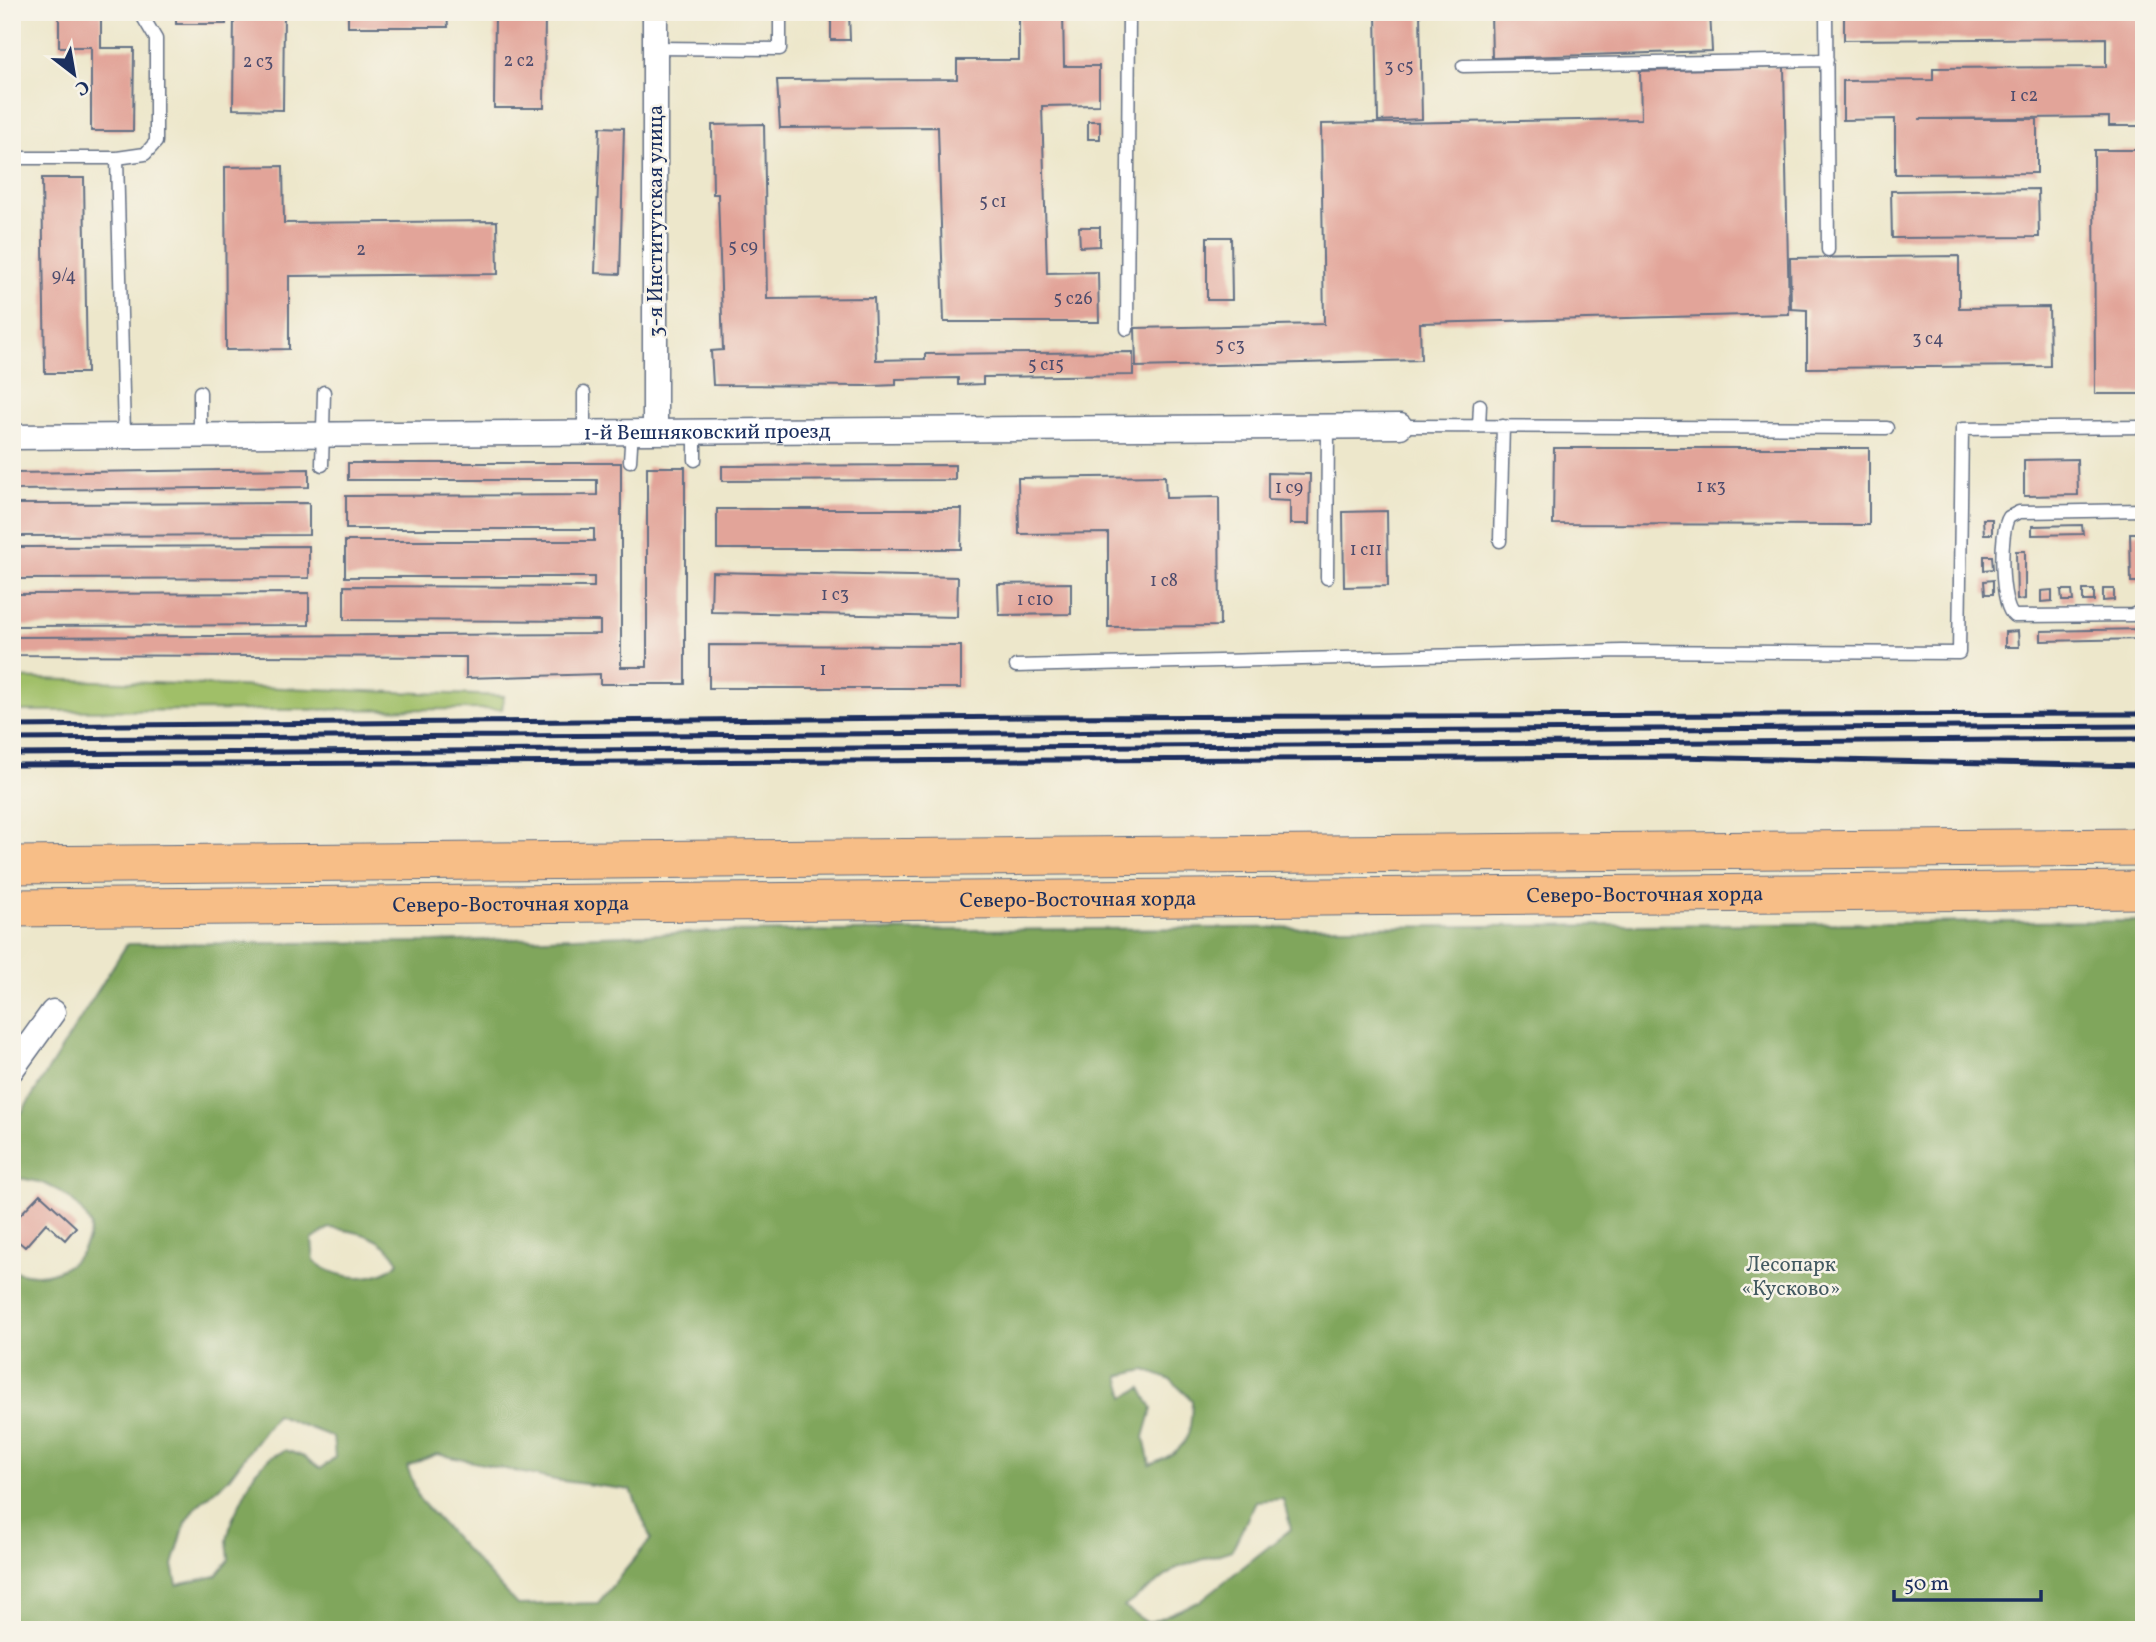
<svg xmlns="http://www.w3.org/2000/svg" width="2156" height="1642" font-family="Vollkorn,serif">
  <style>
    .green { fill: #a0bf67; stroke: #5e7762; stroke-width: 2 }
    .forest { fill: #80a65c; stroke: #4e6a5d; stroke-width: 2; fill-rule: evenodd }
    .building { fill: #e2a499 }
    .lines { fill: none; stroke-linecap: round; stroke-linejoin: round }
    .service-casing { stroke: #646f84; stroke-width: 15 }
    .minor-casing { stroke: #646f84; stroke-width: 27 }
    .primary-casing { stroke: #646f84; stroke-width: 39 }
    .service { stroke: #fff; stroke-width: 12 }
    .minor { stroke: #fff; stroke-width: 24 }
    .primary { stroke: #f7be87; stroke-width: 37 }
    .rail { stroke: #1b2f5e; stroke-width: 5 }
    .labels { text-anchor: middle; stroke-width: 5; stroke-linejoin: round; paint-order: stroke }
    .number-label { font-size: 18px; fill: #4d4c6d }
    .street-label { font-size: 21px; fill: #1b2f5e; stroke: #f7f3e8 }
    .park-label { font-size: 21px; fill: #435a61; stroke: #f7f3e8 }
  </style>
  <rect width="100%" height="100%" fill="#f7f3e8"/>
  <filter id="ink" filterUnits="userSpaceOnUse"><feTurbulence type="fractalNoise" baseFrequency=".0143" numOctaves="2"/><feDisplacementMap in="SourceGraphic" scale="14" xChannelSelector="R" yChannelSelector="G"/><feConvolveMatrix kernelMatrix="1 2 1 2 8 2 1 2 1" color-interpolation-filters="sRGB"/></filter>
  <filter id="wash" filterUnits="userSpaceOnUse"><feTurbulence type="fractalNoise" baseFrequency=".00686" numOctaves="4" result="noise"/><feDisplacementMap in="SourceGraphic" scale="28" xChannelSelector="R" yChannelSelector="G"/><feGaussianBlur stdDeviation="1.57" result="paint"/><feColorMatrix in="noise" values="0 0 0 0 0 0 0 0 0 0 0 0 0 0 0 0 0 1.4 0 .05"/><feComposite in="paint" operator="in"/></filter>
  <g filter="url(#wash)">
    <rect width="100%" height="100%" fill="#ede7cb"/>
    <path class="green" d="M12 678 504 696 502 709 12 711Z"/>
    <path class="forest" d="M2144 921V1630H12V1270C48 1285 86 1265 91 1226 76 1195 46 1179 12 1178V1128L127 944 434 942 714 932ZM329 1228C357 1231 384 1236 399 1262 376 1284 337 1280 314 1261L312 1240ZM1145 1370 1171 1380 1192 1400C1191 1439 1187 1450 1150 1465L1144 1437 1152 1409 1141 1388 1125 1397 1119 1376ZM276 1415 333 1437 335 1457 321 1469 304 1457 286 1450 269 1458 255 1472 232 1520 227 1540 229 1560 216 1576 177 1585 173 1565 185 1524 197 1506 228 1479ZM437 1454 555 1480 631 1490 651 1539 598 1603 517 1605 419 1499 407 1466ZM1283 1499 1291 1529 1200 1601 1148 1623 1124 1607 1177 1568 1232 1550 1256 1501Z"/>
    <g id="blocks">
      <path class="building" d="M59 12H101V48H134L133 131H91V47H59Z
        M176 12H226V24H176Z
        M234 12H284L283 110 233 109Z
        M348 12H447L448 27H348Z
        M495 12H545L544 108H494Z
        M831 12H849L850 40H831Z
        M1019 12H1063L1064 66H1099V105L1042 106 1047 273 1098 272 1099 322H944L938 127 780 128 777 80 957 79V60H1019Z
        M1376 12H1420L1422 119 1378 121Z
        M1491 12H1710L1712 51 1492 58Z
        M1844 12H2144V126H2109V117L1919 119H2037V173L1895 174V119L1843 120V81L1933 80V68L2106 67V38L1844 40Z
        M1784 67 1789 314 1420 323 1421 360 1136 367 1135 328 1324 324 1321 124 1641 119 1640 71Z
        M1088 121H1100V139H1088Z
        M764 124 767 299 874 298 876 360 925 359V354L1133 352V375L983 377V384L958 385V378L896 379V385L872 386 713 385 711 351 723 350 718 194H713L712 125Z
        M600 127 624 128 620 274 595 273Z
        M2094 150H2144V394H2095Z
        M283 166 284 223 497 221 498 274 289 276V349L226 350 225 167Z
        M42 178H84L87 373H45Z
        M2038 189 2039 237 1892 238 1891 191Z
        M1079 227H1100V246L1080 247Z
        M1207 237H1231L1232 300H1207Z
        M1959 256V308L2049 307 2050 366 1807 368V310L1791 309 1790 258Z
        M1554 448H1869V525L1553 524Z
        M2077 459 2078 495 2024 496V460Z
        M348 463H621V667H647V467H685V684H600V674L466 678V657L12 655V637L600 634V621L344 620V586L594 587V577H345V541H594V529H346V496L597 495V480H348Z
        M955 465V480L722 481V466Z
        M309 469V487L12 490V473Z
        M1268 473 1310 474 1309 524H1290V501L1268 500Z
        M1165 476 1166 498 1219 497 1220 626 1108 627V533L1019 534 1018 478Z
        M309 503V535L12 536V504Z
        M717 509H962L961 549H717Z
        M1387 511 1388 586 1344 587 1343 512Z
        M1983 519H1992V534H1984Z
        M2082 525 2083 534 2032 535V526Z
        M2130 533H2141V582H2131Z
        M309 546V578L12 579V547Z
        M2016 551H2025V599L2017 600Z
        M1984 556H1992L1993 569 1984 570Z
        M712 572 958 577 957 617 711 612Z
        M1993 580V594H1985L1984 581Z
        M1071 583V614L999 615 998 584Z
        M2103 589H2114V600L2103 601Z
        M2052 590V601L2041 602V591Z
        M2061 590H2072L2073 601H2062Z
        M2083 590H2094V601H2083Z
        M309 593V625L12 626V594Z
        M2144 629V639L2041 641V631Z
        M2018 631 2019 647H2005V632Z
        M709 645 961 646V688H709Z
        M40 1194 76 1227 65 1240 46 1223 25 1247 18 1241 12 1247V1216L17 1218Z"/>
    </g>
  </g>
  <g filter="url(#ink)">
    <use href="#blocks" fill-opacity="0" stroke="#646f84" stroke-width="2"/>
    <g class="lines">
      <defs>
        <path id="service" d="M1826 12 1828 250
          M654 48 780 49V12
          M1463 66 1827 60
          M12 158H117L124 434
          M117 158 145 154 156 142V39L140 12
          M1127 329 1129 12
          M200 392V434
          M584 393V432
          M1400 426 1887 428
          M1479 426 1480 405
          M695 460V429
          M630 461 632 430
          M322 465 324 392
          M2144 510 2019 512 2009 517C1999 531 2000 606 2014 616L2132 615 2144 610
          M1500 541 1503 426
          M1327 578 1328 426
          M1016 666 1622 651 1959 653 1962 429 2144 427"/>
        <g id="minor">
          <path d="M655 12V429"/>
          <path id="s1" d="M12 437 1400 426"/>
          <path d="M12 1069 53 1012"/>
        </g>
        <g id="primary">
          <path d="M12 865 2144 847"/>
          <path id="s2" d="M12 908 2144 890"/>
        </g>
      </defs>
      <use href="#service" class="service-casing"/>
      <use href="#minor" class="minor-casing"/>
      <use href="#primary" class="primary-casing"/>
      <use href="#service" class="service"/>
      <use href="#minor" class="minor"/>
      <use href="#primary" class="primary"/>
      <path class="rail" d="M12 726 1026 717 2144 714
        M12 739 2144 726
        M12 754 2144 739
        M12 765 1674 757 2144 766"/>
    </g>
  </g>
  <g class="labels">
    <g class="number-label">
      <text x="519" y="66">2 с2</text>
      <text x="258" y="67">2 с3</text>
      <text x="1399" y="72">3 с5</text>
      <text x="2024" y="101">1 с2</text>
      <text x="993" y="207">5 с1</text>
      <text x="743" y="252">5 с9</text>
      <text x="361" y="255">2</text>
      <text x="64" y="281">9/4</text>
      <text x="1073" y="304">5 с26</text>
      <text x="1928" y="344">3 с4</text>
      <text x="1230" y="351">5 с3</text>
      <text x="1046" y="370">5 с15</text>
      <text x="1711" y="492">1 к3</text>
      <text x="1289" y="493">1 с9</text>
      <text x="1366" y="555">1 с11</text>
      <text x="1164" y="586">1 с8</text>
      <text x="835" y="600">1 с3</text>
      <text x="1035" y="605">1 с10</text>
      <text x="823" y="675">1</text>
    </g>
    <g class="street-label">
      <text transform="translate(655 221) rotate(-90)" y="7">3-я Институтская улица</text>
      <text dy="7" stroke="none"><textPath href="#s1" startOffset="695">1-й Вешняковский проезд</textPath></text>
      <text dy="7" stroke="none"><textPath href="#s2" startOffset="1633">Северо-Восточная хорда</textPath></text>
      <text dy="7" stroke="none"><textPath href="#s2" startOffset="1066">Северо-Восточная хорда</textPath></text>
      <text dy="7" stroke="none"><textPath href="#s2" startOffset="499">Северо-Восточная хорда</textPath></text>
    </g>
    <g class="park-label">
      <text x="1791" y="1271">Лесопарк<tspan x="1791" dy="24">«Кусково»</tspan></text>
    </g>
  </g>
  <rect width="2156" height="1642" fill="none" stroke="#f7f3e8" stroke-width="42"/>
  <g transform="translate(74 74) rotate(149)" stroke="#f7f3e8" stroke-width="5" paint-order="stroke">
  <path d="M0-5L12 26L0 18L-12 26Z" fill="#1b2f5e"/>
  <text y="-10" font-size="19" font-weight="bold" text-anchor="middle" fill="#1b2f5e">С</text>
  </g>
  <path d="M1894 1590v10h147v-10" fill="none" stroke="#1b2f5e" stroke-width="3.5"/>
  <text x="1904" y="1590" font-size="21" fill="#1b2f5e" stroke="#f7f3e8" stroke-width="5" paint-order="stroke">50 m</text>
</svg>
